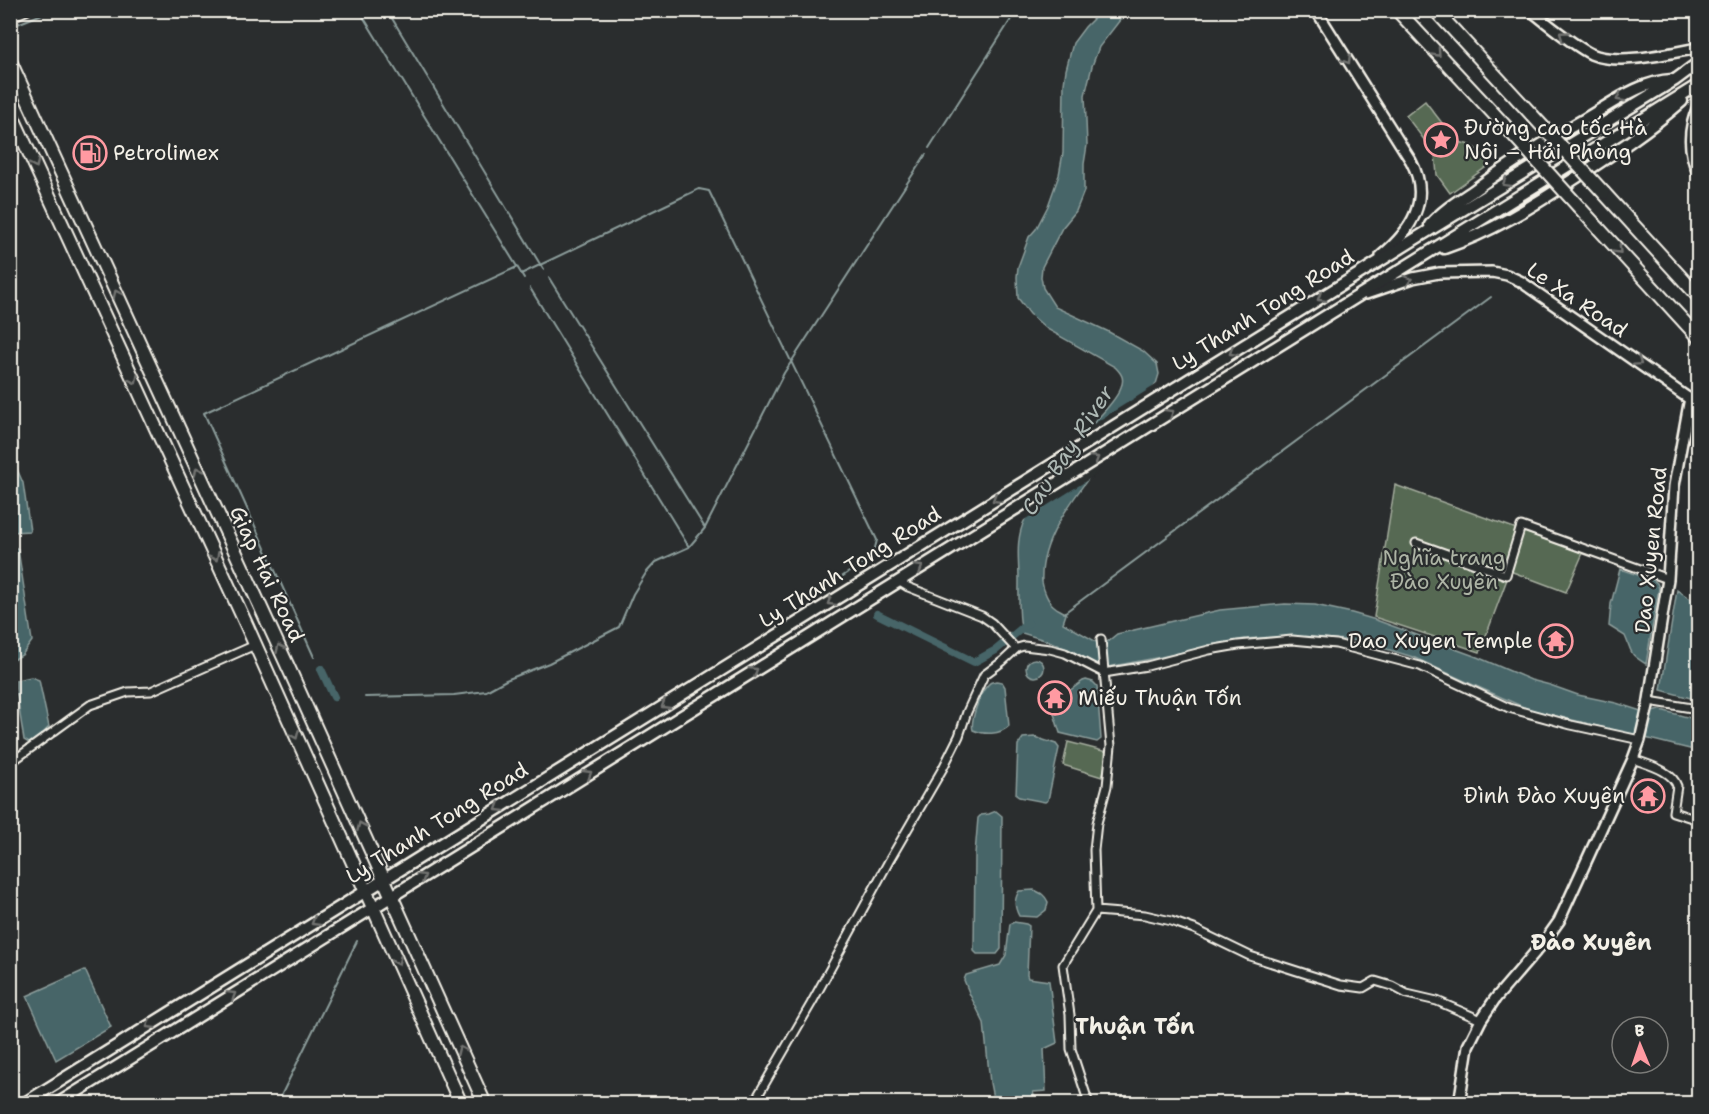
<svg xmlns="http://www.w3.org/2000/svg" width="1709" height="1114" font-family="'Shantell Sans',sans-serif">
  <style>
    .green { fill: #566953; stroke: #a5ad9e; stroke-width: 1.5 }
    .water { fill: #466568; stroke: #8c9d9b; stroke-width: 1.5 }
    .pier { fill: #2a2d2e }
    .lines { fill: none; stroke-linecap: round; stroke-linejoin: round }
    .stream { stroke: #8c9d9b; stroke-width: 2 }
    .canal { stroke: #466568; stroke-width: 8 }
    .street-casing { stroke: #f4f1e8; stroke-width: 11 }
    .secondary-casing { stroke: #f4f1e8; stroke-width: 14 }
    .primary-casing { stroke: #f4f1e8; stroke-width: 15 }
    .highway-casing { stroke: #f4f1e8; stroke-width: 16 }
    .street { stroke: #2a2d2e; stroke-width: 7 }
    .secondary { stroke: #2a2d2e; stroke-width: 9 }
    .primary { stroke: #2a2d2e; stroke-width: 10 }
    .highway { stroke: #2a2d2e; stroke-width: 12 }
    .highway-bridge-casing { stroke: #f4f1e8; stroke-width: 16; stroke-linecap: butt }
    .highway-bridge { stroke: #2a2d2e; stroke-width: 12 }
    .oneway { stroke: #71726f }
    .labels { text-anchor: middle; stroke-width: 4.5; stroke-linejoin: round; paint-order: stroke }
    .poi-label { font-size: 21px; fill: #f4f1e8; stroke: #2a2d2e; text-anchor: start }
    .street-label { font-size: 21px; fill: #f4f1e8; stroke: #2a2d2e }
    .park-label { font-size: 21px; fill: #adb4a5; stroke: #2a2d2e }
    .water-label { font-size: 22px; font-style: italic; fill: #aeb9b5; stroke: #2a2d2e }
    .neighbourhood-label { font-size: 22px; font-weight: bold; fill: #f4f1e8; stroke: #2a2d2e }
  </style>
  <rect width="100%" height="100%" fill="#2a2d2e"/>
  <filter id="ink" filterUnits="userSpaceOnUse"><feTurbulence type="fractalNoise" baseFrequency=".0167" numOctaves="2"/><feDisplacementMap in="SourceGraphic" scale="12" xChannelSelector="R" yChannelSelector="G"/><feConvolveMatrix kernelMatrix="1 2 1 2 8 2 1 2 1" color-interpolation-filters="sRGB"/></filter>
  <g filter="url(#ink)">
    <path class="green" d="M1425 101 1456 141 1473 146 1489 165 1450 193 1437 175 1435 154 1406 116Z
      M1395 485 1583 553 1566 592 1510 571 1480 652 1374 617Z
      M1068 742 1107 752 1106 762 1102 777 1063 765Z"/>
    <path class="water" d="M1101 11H1127L1099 47 1092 66 1085 95 1087 145 1084 164V191L1076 211 1062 228 1042 267 1041 277 1043 288 1055 307 1107 331 1143 351 1157 364 1159 374 1156 384C1138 409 1120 434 1102 460 1078 493 1039 538 1042 582 1043 589 1048 602 1054 606 1058 610 1062 610 1066 614L1063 623 1100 644 1107 642 1117 634 1220 610 1285 604 1315 605 1352 613 1376 620 1477 657 1531 680 1550 685 1578 695 1616 703 1641 711 1650 712 1661 710 1698 720V751L1528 709 1469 683 1413 657 1360 641 1292 636 1244 639 1161 657 1108 667 1093 663 1074 652 1051 642 1022 633C1018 616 1019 598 1019 580 1019 559 1015 540 1025 519 1048 488 1070 456 1093 424 1102 413 1116 401 1121 387 1125 378 1121 373 1115 367L1047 329 1030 314 1018 298 1017 277 1018 267 1029 237 1036 229 1048 206 1059 175 1063 153 1064 84 1066 70 1073 43 1085 27Z
      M10 453 23 483 30 531 11 532Z
      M11 545 18 549 32 641 22 655 11 661Z
      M1620 569 1653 580 1657 583 1659 588 1646 664C1628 653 1633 654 1625 636L1609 626 1611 604Z
      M1677 590 1698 604V700L1661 690Z
      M1026 668a9 9 0 1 1 18 0a9 9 0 1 1-18 0Z
      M31 677 39 680 49 727 35 741 29 743 24 740 16 689V680Z
      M1086 680 1093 682 1097 686 1101 739 1097 742 1060 733 1052 707 1054 702 1083 681Z
      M996 681 1002 682 1005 687 1009 726C1000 735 984 735 973 730 970 721 980 693 987 686 990 682 991 682 996 681Z
      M1034 737 1056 744 1059 748 1048 800 1045 802 1019 797 1016 795 1018 745 1023 738Z
      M996 811 1002 816 1001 949 997 954H977L974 951 975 854 978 818 981 815 989 814Z
      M1034 890C1041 893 1045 895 1048 902L1046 910 1037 917 1019 916C1014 906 1014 900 1019 891Z
      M1014 922 1026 924 1029 926 1027 975 1028 978 1049 981 1057 1043 1044 1049 1046 1091 1033 1092 1036 1103H994L990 1083 984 1023 970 995 964 980 966 975 1000 965 1006 955 1010 924Z
      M85 970 111 1027 56 1060 27 996Z"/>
    <path class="pier" d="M1159 383 1094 476 1021 522 1087 428Z"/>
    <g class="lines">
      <path class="stream" d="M359 10 524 278
        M387 10 543 269
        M10 27 52 10
        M929 148 1017 10
        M521 274 699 189 709 191 877 540 873 556 825 588
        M549 278 705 528
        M530 288 689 547
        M1064 613 1491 297
        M314 657 204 413 517 267
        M365 697 454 695 486 691 506 680 549 663 619 627 633 594 646 573 656 562 689 547 705 528 784 373 926 154
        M277 1104 357 941"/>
      <path class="canal" d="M877 614 974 662 996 650 1028 623
        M321 669 334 697"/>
      <defs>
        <path id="street" d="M10 18 28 10
          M1416 543 1506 575 1521 526 1668 579
          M898 581 908 587 982 616 992 623 1016 649
          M1104 673 1147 666 1209 650 1238 645 1292 640 1336 644 1420 666 1509 708 1571 725 1640 740
          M1649 701 1698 709
          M1633 759C1648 765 1672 770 1677 786L1673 812 1698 820
          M10 763 90 705 128 692 151 691 255 645
          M1096 911 1145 915 1171 921 1194 929 1250 956 1341 985 1363 988 1375 981 1392 986 1407 994 1437 1001 1481 1020
          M753 1104 811 1004 889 861 943 768 959 736 967 712 984 675 1003 661 1017 648 1024 646 1050 649 1065 653 1104 673
          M1089 1104 1071 1049 1070 1015 1063 965 1096 911 1094 850 1097 823 1107 786 1111 746 1101 639"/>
        <path id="secondary" d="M1316 10 1411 161C1432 200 1411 231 1381 256
          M1530 10C1547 23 1573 45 1591 54 1619 66 1669 53 1698 48
          M1698 107C1688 129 1688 151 1698 173
          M1366 294 1413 278 1439 273 1492 272 1507 275 1520 281 1698 405
          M1459 1104 1468 1046 1481 1020 1495 999 1544 942 1559 921 1633 759 1640 740 1648 706 1668 579 1674 486 1690 398"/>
        <path id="primary" d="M1430 225C1442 211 1458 201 1473 191 1509 164 1546 141 1585 119 1611 104 1641 81 1672 80
          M1444 248C1490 233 1533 206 1574 179 1611 155 1649 130 1682 101
          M23 1104 1420 236 1675 80 1698 63
          M57 1104 1698 85"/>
        <path id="highway" d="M1397 10 1509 130
          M1435 10 1532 115
          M10 61 290 671 485 1104
          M10 111 246 624 461 1104
          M1604 193 1698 296
          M1579 207 1698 337"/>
      </defs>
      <use href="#street" class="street-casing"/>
      <use href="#secondary" class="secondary-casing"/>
      <use href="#primary" class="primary-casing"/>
      <use href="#highway" class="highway-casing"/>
      <use href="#street" class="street"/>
      <use href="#secondary" class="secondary"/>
      <use href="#primary" class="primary"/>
      <use href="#highway" class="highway"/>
      <defs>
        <path id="highway-bridge" d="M1532 115 1604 193
          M1509 130 1579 207"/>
      </defs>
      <use href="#highway-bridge" class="highway-bridge-casing"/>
      <use href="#highway-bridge" class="highway-bridge"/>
    </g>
    <defs><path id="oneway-chevron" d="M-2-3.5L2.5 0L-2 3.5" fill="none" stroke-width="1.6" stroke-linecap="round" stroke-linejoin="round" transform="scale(1.5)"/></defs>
    <g class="oneway">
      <use href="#oneway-chevron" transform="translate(1563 35) rotate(-144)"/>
      <use href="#oneway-chevron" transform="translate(1437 53) rotate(47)"/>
      <use href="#oneway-chevron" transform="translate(1347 60) rotate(58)"/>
      <use href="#oneway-chevron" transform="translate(1620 98) rotate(152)"/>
      <use href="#oneway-chevron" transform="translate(35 164) rotate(65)"/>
      <use href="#oneway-chevron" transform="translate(1506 183) rotate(149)"/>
      <use href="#oneway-chevron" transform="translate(1618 250) rotate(47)"/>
      <use href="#oneway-chevron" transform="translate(1408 280) rotate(-17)"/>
      <use href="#oneway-chevron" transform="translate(117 294) rotate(-115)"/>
      <use href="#oneway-chevron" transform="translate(1321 298) rotate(148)"/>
      <use href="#oneway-chevron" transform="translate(1233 352) rotate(148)"/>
      <use href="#oneway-chevron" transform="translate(1638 362) rotate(35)"/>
      <use href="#oneway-chevron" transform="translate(134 380) rotate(65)"/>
      <use href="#oneway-chevron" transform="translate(1170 413) rotate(-32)"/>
      <use href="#oneway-chevron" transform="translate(1095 459) rotate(-32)"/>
      <use href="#oneway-chevron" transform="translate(198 471) rotate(-115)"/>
      <use href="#oneway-chevron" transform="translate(996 499) rotate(148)"/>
      <use href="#oneway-chevron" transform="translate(215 557) rotate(65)"/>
      <use href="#oneway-chevron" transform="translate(919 568) rotate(-32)"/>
      <use href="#oneway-chevron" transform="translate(831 602) rotate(148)"/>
      <use href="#oneway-chevron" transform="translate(280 648) rotate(-115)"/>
      <use href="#oneway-chevron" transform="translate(754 671) rotate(-32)"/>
      <use href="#oneway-chevron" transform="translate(665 705) rotate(148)"/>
      <use href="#oneway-chevron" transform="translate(295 735) rotate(66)"/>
      <use href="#oneway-chevron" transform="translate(588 774) rotate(-32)"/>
      <use href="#oneway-chevron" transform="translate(499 808) rotate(148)"/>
      <use href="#oneway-chevron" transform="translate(361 826) rotate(-114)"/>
      <use href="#oneway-chevron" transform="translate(422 877) rotate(-32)"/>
      <use href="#oneway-chevron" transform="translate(315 922) rotate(148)"/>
      <use href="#oneway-chevron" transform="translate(397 961) rotate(66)"/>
      <use href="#oneway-chevron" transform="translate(232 995) rotate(-32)"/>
      <use href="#oneway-chevron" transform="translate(150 1025) rotate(148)"/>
      <use href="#oneway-chevron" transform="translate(461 1050) rotate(-114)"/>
    </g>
  </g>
  <defs>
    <symbol id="sight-ring" viewBox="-11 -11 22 22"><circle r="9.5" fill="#2a2d2e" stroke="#ff9aa2" stroke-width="1.5"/><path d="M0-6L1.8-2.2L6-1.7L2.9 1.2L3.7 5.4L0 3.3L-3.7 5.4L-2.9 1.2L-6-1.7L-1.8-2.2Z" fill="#ff9aa2"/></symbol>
    <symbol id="fuel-ring" viewBox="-11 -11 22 22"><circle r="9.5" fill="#2a2d2e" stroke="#ff9aa2" stroke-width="1.5"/><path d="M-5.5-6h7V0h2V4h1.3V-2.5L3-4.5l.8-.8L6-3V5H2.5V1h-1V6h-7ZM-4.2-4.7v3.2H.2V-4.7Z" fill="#ff9aa2"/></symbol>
    <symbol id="temple-ring" viewBox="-11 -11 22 22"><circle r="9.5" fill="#2a2d2e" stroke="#ff9aa2" stroke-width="1.5"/><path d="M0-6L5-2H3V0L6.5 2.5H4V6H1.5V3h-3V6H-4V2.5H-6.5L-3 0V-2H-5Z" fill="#ff9aa2"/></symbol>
  </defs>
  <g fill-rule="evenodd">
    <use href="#sight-ring" x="1422" y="121" width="38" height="38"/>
    <use href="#fuel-ring" x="71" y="134" width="38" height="38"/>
    <use href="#temple-ring" x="1537" y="622" width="38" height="38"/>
    <use href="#temple-ring" x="1036" y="679" width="38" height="38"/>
    <use href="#temple-ring" x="1629" y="777" width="38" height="38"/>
  </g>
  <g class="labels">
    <g class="poi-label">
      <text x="1464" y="135">Đường cao tốc Hà<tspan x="1464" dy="24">Nội – Hải Phòng</tspan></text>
      <text x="113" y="160">Petrolimex</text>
      <text x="1533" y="648" text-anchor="end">Dao Xuyen Temple</text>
      <text x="1078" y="705">Miếu Thuận Tốn</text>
      <text x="1625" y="803" text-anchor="end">Đình Đào Xuyên</text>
    </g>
    <g class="street-label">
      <text transform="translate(1577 300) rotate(34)" y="7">Le Xa Road</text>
      <text transform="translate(1263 310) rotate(-32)" y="7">Ly Thanh Tong Road</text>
      <text transform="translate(1651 550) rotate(-84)" y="7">Dao Xuyen Road</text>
      <text transform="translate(850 567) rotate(-32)" y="7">Ly Thanh Tong Road</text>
      <text transform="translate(267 574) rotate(65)" y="7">Giap Hai Road</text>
      <text transform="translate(437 823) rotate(-32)" y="7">Ly Thanh Tong Road</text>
    </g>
    <g class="park-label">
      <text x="1444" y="565">Nghĩa trang<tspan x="1444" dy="24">Đào Xuyên</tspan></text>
    </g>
    <g class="water-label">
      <text transform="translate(1067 450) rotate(-57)" y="8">Cau Bay River</text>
    </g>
    <g class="neighbourhood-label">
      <text x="1591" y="950">Đào Xuyên</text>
      <text x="1135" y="1034">Thuận Tốn</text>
    </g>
  </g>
  <rect width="1709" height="1114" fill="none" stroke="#2a2d2e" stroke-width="36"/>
  <rect x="18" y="18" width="1673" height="1078" fill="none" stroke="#f4f1e8" stroke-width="2" filter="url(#ink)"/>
  <g transform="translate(1640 1045) rotate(358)"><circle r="28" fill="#2a2d2e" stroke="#7b7b78" stroke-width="1.5"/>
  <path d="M0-4.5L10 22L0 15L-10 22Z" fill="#ff9aa2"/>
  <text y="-9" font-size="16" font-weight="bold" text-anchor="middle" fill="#f4f1e8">B</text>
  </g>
</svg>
